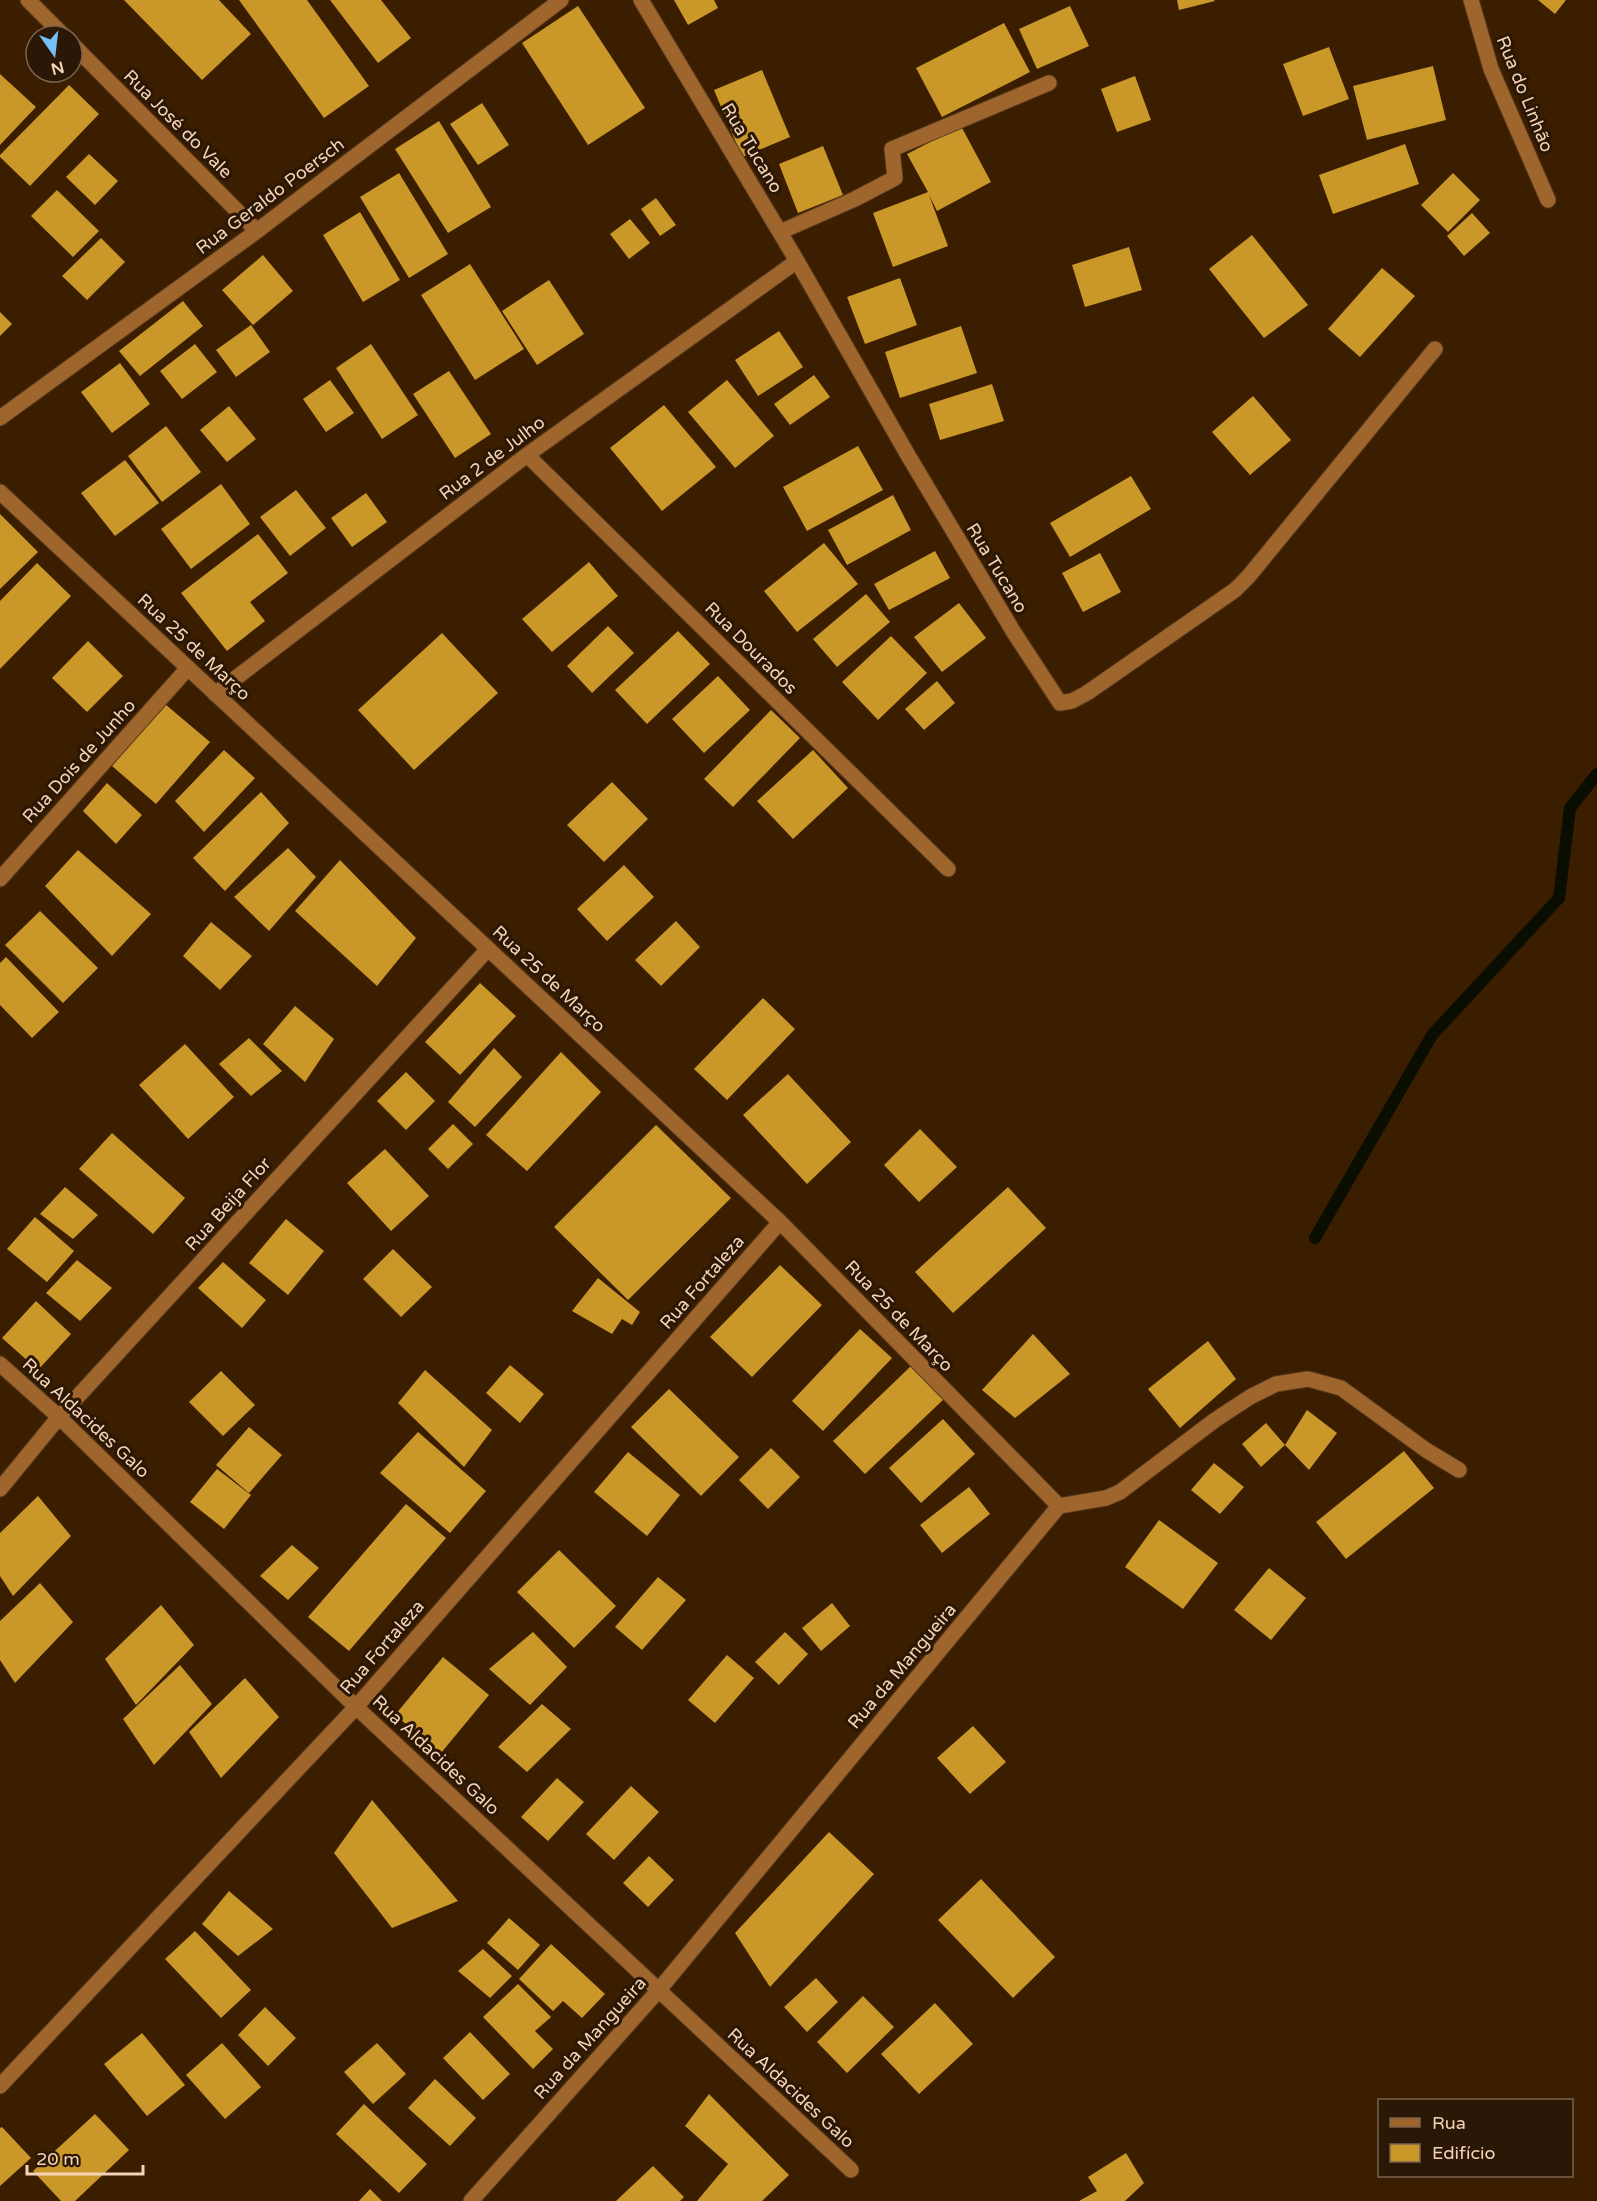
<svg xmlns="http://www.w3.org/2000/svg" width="1597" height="2201" font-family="'Varela Round',sans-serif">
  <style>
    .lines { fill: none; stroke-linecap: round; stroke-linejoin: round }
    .stream { stroke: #090e01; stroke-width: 12 }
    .building { fill: #c99829 }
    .minor-casing { stroke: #593a1d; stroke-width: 17 }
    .minor { stroke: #9e662d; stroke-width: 15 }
    .labels { text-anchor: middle; stroke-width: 6; stroke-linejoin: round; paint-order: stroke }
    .street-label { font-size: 18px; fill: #f4d3b6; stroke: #2a1705 }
  </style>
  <rect width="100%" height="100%" fill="#3b1d00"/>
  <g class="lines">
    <path class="stream" d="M1315 1238 1432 1035 1559 898 1570 808 1597 774"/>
  </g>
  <path class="building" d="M124 0H219L251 34 202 80Z
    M239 0H307L369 86 324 118Z
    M330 0H381L411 38 378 63Z
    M674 0H714L718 8 688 25Z
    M1177 0H1214L1215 1 1179 10Z
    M1538 0H1566L1555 14Z
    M578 6 645 108 588 145 522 43Z
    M1070 6 1089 46 1037 69 1019 29Z
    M1004 23 1030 72 942 117 916 68Z
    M1329 47 1349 99 1303 116 1283 64Z
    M1433 66 1446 120 1367 140 1353 86Z
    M762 70 790 137 742 157 714 90Z
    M0 74 36 107 0 145Z
    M1135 76 1151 120 1117 132 1101 89Z
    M69 85 99 114 30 186 0 157V155Z
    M482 103 509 145 478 165 450 124Z
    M439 121 491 207 448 233 395 149Z
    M961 126 991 182 937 211 929 195 948 246 893 267 873 213 928 192 907 154Z
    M1405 144 1419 184 1333 214 1319 175Z
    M823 146 843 195 798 213 779 164Z
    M89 154 118 181 95 205 66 177Z
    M399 173 448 254 409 278 360 197Z
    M1453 173 1480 200 1448 232 1421 205Z
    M57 190 99 231 73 257 31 216Z
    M656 198 676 225 660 236 641 209Z
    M360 212 400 280 363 302 323 235Z
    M1472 213 1490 233 1464 256 1447 236Z
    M630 219 650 243 629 259 610 234Z
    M1252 235 1308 305 1264 338 1209 269Z
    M101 238 125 262 87 300 62 276Z
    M1129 247 1142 290 1085 307 1072 265Z
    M263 255 293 291 253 325 222 290Z
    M470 264 524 349 475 380 421 295Z
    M1382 268 1415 296 1360 357 1328 329Z
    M900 278 917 325 865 344 847 297Z
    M549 280 584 334 537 365 502 311Z
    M183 301 203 326 140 376 119 351Z
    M0 312 12 324 0 336Z
    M251 325 270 352 236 377 216 350Z
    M961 326 977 373 900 398 885 352Z
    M779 331 803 367 758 396 735 360Z
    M195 344 217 372 182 399 160 371Z
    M371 344 418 415 382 439 336 368Z
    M120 363 150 404 112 433 81 392Z
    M449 371 491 434 455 458 413 394Z
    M814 375 830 397 790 425 774 404Z
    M330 380 354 413 326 432 303 399Z
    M727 380 774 436 735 468 688 412Z
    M992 384 1004 421 940 440 929 404Z
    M1253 396 1291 440 1250 475 1212 432Z
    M664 405 716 467 662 511 610 448Z
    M229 406 256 439 227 462 200 430Z
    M166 426 201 472 162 502 128 456Z
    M858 446 883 490 807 531 783 487Z
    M125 460 159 503 115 536 81 493Z
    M1131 476 1151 509 1070 557 1050 523Z
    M221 484 250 524 191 569 161 529Z
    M296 490 326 528 290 556 260 517Z
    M366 493 387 522 352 547 331 518Z
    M893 495 911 530 847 565 828 530Z
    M0 514 38 552 0 589Z
    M258 534 288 573 250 602 265 621 227 651 181 593Z
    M824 543 858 584 797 632 764 591Z
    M935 551 950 578 889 610 874 584Z
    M1100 553 1121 592 1083 612 1062 573Z
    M589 562 618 596 552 652 522 619Z
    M37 563 71 596 0 669V601Z
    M866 594 890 622 837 667 813 639Z
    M959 603 986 638 942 672 914 637Z
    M608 626 634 653 592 693 567 666Z
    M678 631 710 664 647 724 615 690Z
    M442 633 498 693 414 770 358 710Z
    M891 636 927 673 878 720 842 682Z
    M88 641 123 676 87 712 52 678Z
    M718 676 750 710 704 753 672 719Z
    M937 681 955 703 924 730 905 709Z
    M165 704 210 742 156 804 112 766Z
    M771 710 800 738 733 807 704 779Z
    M224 750 255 778 204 832 175 801Z
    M813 750 848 788 793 839 757 801Z
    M612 782 648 819 604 862 567 825Z
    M107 783 142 815 116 844 83 811Z
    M261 792 289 823 225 891 193 858Z
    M288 848 316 877 269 931 234 897Z
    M78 850 151 914 112 956 45 886Z
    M340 860 416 938 377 986 295 911Z
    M624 865 654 897 607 941 577 909Z
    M40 911 98 968 63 1003 5 945Z
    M676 921 700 947 661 986 635 960Z
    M211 922 252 956 220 990 183 956Z
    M6 957 59 1012 32 1038 0 1005V963Z
    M480 983 516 1016 460 1075 425 1042Z
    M763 998 795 1029 727 1100 694 1069Z
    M295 1006 334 1039 305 1082 263 1044Z
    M249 1038 282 1071 251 1096 219 1064Z
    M185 1044 234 1097 188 1139 139 1085Z
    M494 1048 522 1077 475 1127 448 1102Z
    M561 1052 601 1092 527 1171 486 1135Z
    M406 1072 435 1101 406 1130 377 1101Z
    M788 1074 851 1142 807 1184 743 1115Z
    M453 1124 473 1144 448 1169 428 1149Z
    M656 1125 731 1198 628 1300 554 1227Z
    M920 1129 957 1167 919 1202 884 1165Z
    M112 1133 185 1198 153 1234 79 1169Z
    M385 1149 429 1196 391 1231 347 1183Z
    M65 1187 98 1215 73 1239 40 1214Z
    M1008 1187 1046 1228 953 1313 915 1272Z
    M35 1217 74 1251 47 1282 7 1249Z
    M286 1219 324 1251 288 1295 249 1263Z
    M393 1249 432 1287 401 1317 363 1279Z
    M77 1260 112 1288 80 1321 46 1293Z
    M223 1262 266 1300 242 1328 198 1288Z
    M780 1265 822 1305 752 1377 710 1337Z
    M598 1278 640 1312 632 1325 622 1319 612 1334 572 1311Z
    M36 1301 71 1334 38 1370 2 1338Z
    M860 1329 892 1358 823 1431 792 1401Z
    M1033 1334 1070 1374 1015 1418 982 1390Z
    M1208 1341 1236 1379 1180 1428 1148 1389Z
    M510 1365 544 1394 520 1423 486 1393Z
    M911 1366 944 1399 865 1474 833 1441Z
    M425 1370 492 1430 464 1467 398 1403Z
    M221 1371 255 1405 223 1436 189 1402Z
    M669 1389 739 1457 701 1496 631 1427Z
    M1307 1410 1337 1433 1309 1470 1285 1445 1261 1467 1242 1444 1266 1423 1285 1445Z
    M943 1419 975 1454 921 1503 889 1468Z
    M249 1427 282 1455 249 1493 216 1465Z
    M418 1432 486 1491 450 1533 380 1473Z
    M771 1448 800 1477 768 1509 739 1480Z
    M1404 1451 1434 1488 1346 1559 1316 1522Z
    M628 1452 680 1495 647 1536 594 1492Z
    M1214 1463 1244 1487 1220 1514 1191 1490Z
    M217 1469 251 1495 224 1529 190 1502Z
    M969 1487 990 1514 942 1553 920 1525Z
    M38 1496 71 1536 13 1596 0 1576V1533Z
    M406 1504 446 1538 349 1651 308 1617Z
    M1159 1520 1218 1563 1183 1609 1125 1567Z
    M292 1545 319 1568 288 1600 260 1576Z
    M559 1550 616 1606 574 1648 517 1592Z
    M1269 1568 1306 1598 1271 1640 1234 1610Z
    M658 1577 686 1600 642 1650 615 1627Z
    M40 1583 73 1622 15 1683 0 1660V1621Z
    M832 1603 850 1626 821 1651 802 1628Z
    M161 1605 194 1645 136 1705 105 1659Z
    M533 1632 567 1667 530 1705 489 1669Z
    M785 1632 808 1654 779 1685 755 1662Z
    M727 1655 754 1678 715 1723 688 1700Z
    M443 1657 489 1695 441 1753 395 1715Z
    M180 1665 212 1704 154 1765 123 1719Z
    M245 1678 279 1717 221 1778 189 1732Z
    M542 1704 571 1729 527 1772 498 1747Z
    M973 1726 1006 1762 970 1794 937 1758Z
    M557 1778 584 1802 548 1841 521 1817Z
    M631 1786 659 1812 614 1860 586 1834Z
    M372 1800 458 1901 392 1928 334 1853Z
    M829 1832 874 1874 770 1987 735 1933Z
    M649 1856 674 1880 648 1907 623 1883Z
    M981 1879 1055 1957 1013 1998 938 1920Z
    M229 1891 273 1929 238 1956 202 1924Z
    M509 1918 540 1945 518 1970 487 1943Z
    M195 1931 251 1990 221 2018 165 1959Z
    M551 1944 605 1994 582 2018 563 2001 553 2011 519 1979Z
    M483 1949 512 1976 490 1998 458 1971Z
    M816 1978 838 2002 807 2032 784 2007Z
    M518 1984 551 2017 535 2031 553 2049 533 2069 483 2017Z
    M863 1996 894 2027 847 2073 817 2042Z
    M935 2003 973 2044 919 2094 881 2054Z
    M265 2007 296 2038 268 2066 238 2035Z
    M470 2032 510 2074 483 2100 443 2058Z
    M142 2033 185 2085 147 2116 104 2064Z
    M222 2043 261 2087 225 2119 186 2075Z
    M377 2043 406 2074 373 2104 344 2072Z
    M435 2079 476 2118 450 2146 408 2108Z
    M709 2094 789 2175 762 2201H697L728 2164 685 2126Z
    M364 2104 427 2164 399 2193 336 2134Z
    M95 2114 129 2150 75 2201H61L33 2171Z
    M2 2127 31 2158 0 2186V2128Z
    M1126 2153 1144 2183 1125 2201H1079L1097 2191 1088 2177Z
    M653 2166 684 2197 680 2201H616Z
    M370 2189 382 2201H359Z"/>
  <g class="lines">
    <defs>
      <path id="minor" d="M28 0 64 36
        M641 0 797 261 909 457 1013 631 1060 703 1072 701 1087 693 1235 590 1248 577 1435 349
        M1471 0 1491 69 1548 200
        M72 44 257 231
        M780 232 855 199 895 178 892 149 1049 83
        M0 418 257 231 561 0
        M527 455 948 869
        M0 492 780 1222 1059 1506
        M215 694 527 455 797 261
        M0 879 188 668
        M0 1364 59 1417 356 1707 851 2170
        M0 1489 59 1417 488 949
        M0 2086 356 1707 780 1222
        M471 2201 658 1991 1059 1506 1106 1498 1120 1492 1215 1420 1250 1397 1276 1384 1308 1379 1341 1388 1426 1450 1459 1470"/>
    </defs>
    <use href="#minor" class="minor-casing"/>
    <use href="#minor" class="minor"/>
  </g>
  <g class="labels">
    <g class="street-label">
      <text transform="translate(1525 94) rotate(68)" y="6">Rua do Linhão</text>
      <text transform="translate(178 124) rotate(45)" y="6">Rua José do Vale</text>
      <text transform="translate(752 148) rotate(59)" y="6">Rua Tucano</text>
      <text transform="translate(270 196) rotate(-37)" y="6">Rua Geraldo Poersch</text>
      <text transform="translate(492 458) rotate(-37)" y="6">Rua 2 de Julho</text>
      <text transform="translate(997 568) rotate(59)" y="6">Rua Tucano</text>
      <text transform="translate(194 647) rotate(43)" y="6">Rua 25 de Março</text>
      <text transform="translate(751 648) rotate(45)" y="6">Rua Dourados</text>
      <text transform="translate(79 761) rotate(-48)" y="6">Rua Dois de Junho</text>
      <text transform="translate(549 979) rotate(43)" y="6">Rua 25 de Março</text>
      <text transform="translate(228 1204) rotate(-48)" y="6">Rua Beija Flor</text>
      <text transform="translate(702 1282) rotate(-49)" y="6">Rua Fortaleza</text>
      <text transform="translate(899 1316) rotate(46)" y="6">Rua 25 de Março</text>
      <text transform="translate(86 1418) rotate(43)" y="6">Rua Aldacides Galo</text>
      <text transform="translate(382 1647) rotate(-49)" y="6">Rua Fortaleza</text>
      <text transform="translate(902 1666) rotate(-50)" y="6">Rua da Mangueira</text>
      <text transform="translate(436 1755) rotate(43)" y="6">Rua Aldacides Galo</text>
      <text transform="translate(590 2038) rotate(-48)" y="6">Rua da Mangueira</text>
      <text transform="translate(791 2088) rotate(43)" y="6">Rua Aldacides Galo</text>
    </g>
  </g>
  <rect x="1378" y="2099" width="195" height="78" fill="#2a1705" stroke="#7b624c" stroke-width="1.5"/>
  <rect x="1390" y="2118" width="30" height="9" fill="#9e662d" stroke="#7b624c" stroke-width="1.5"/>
  <text x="1432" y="2129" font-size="18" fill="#f4d3b6">Rua</text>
  <rect x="1390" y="2144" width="30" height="18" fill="#c99829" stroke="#7b624c" stroke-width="1.5"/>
  <text x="1432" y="2159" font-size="18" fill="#f4d3b6">Edifício</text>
  <g transform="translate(54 54) rotate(166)"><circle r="28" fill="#2a1705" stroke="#7b624c" stroke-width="1.5"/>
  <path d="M0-4.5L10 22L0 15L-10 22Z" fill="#77bff7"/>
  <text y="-9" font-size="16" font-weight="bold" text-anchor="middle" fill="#f4d3b6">N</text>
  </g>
  <path d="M27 2165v9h116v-9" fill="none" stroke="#f4d3b6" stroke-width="3"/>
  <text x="36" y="2165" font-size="18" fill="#f4d3b6" stroke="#2a1705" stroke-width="4.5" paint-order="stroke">20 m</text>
</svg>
